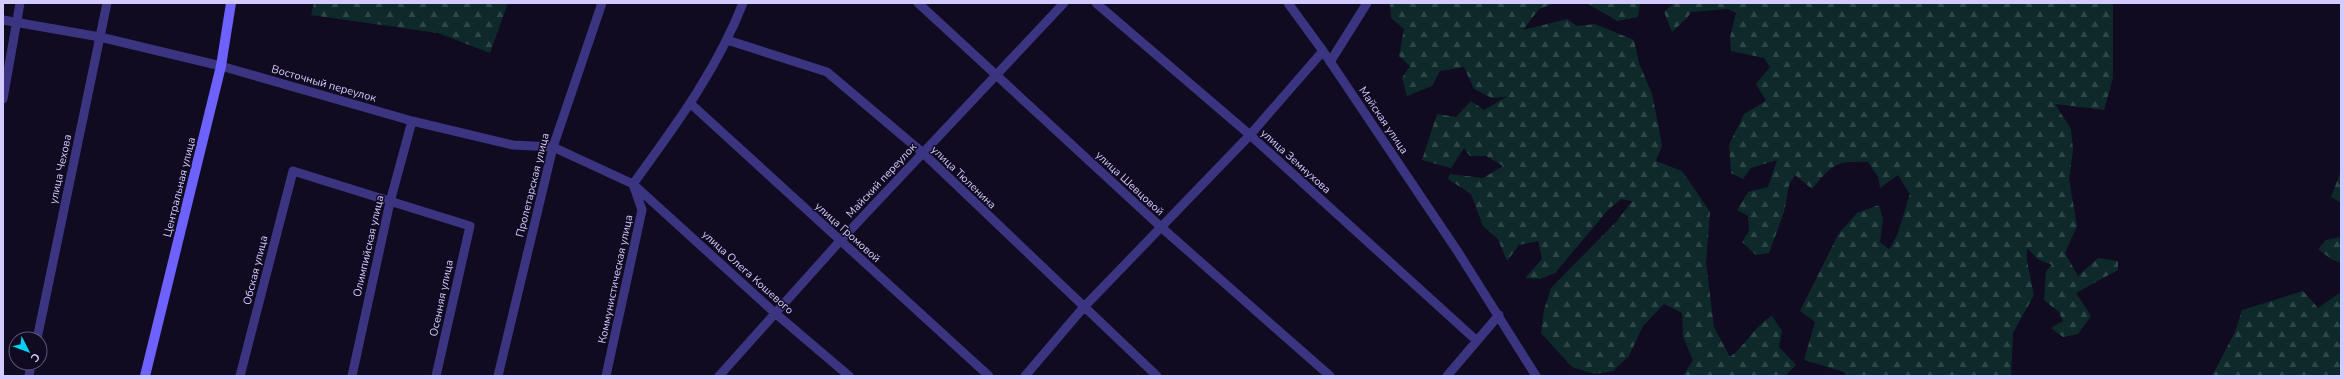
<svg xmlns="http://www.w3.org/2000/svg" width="2344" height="379" font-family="'Nunito Sans',sans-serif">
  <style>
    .forest { fill: url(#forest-firs) }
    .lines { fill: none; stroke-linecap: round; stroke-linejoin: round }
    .street { stroke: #3b3481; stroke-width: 9 }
    .secondary { stroke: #6d61ff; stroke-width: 10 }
    .labels { text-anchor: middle; stroke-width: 3; stroke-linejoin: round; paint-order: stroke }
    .street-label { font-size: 11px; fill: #d3caff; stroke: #100b20 }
  </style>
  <defs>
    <pattern id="forest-firs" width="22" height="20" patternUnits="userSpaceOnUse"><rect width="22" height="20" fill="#0e292a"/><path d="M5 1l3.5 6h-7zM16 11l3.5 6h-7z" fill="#30474a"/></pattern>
  </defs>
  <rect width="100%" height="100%" fill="#100b20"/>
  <path class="forest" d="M314 3H508L490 53 438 33 311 15Z
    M1390 3H1555L1539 9 1523 30 1567 19 1577 26 1595 24 1634 40 1639 63 1652 94 1659 128 1662 146 1656 161 1682 171 1710 212 1706 263 1714 327 1730 357C1747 344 1754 326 1772 316L1782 331 1779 347 1796 365 1785 376H1683L1693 360 1683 337 1682 313 1664 304 1643 326 1629 356 1613 371 1595 374 1572 367 1541 333 1544 310 1551 288 1616 222 1632 201 1621 199 1608 210 1555 273 1540 279 1525 278 1542 259 1538 241 1519 245 1507 261 1498 239 1483 226 1471 194 1448 179 1450 174 1483 178 1503 166 1486 156H1470L1464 148 1451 168 1422 160 1437 114 1456 117 1471 101 1484 110 1506 97 1492 98 1474 89 1464 67 1440 71 1432 86 1407 96 1402 78 1410 66 1399 56 1404 29 1391 18Z
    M1587 3H1640L1638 17 1617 21Z
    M1674 3H2113V78L2104 110 2055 104 2071 129 2073 150 2069 179 2077 226 2065 253 2078 276 2098 258 2118 261V270L2076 293 2091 316 2078 334 2063 337 2051 328 2063 321 2059 312 2044 300 2046 271 2052 265 2039 260 2027 248V261L2034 295 2013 333 2011 376H1846L1844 372 1804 360 1815 322 1800 311 1839 233 1857 213 1879 205 1883 219 1880 242 1889 249C1901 233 1903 212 1910 194L1898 175 1880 188 1878 177 1868 162C1835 161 1833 164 1812 189L1795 175 1789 185 1784 212 1769 253 1756 255 1742 242 1749 231 1748 216 1737 210 1748 192 1768 187 1777 160 1751 168 1743 179 1731 173 1729 145 1744 114 1766 101 1756 84 1770 67 1764 58 1731 51 1730 38 1736 13 1728 9 1691 12 1687 18 1672 32 1664 12Z
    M2341 171V203L2331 197Z
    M2341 237V263L2331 259 2318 249 2326 240Z
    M2303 291 2318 308 2341 292V376H2212L2235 332 2242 310Z"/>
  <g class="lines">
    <path class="street" d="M918 3 1162 228 1330 376
      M1096 3 1250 135 1477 341
      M1288 3 1323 51 1458 252 1536 376
      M3 20 100 37 221 66 412 121 513 145 553 147 633 184 775 313 849 376
      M727 40 827 72 923 153 1157 376
      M1330 62 1367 3
      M3 99 20 3
      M691 104 989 376
      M37 339 107 3
      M29 376 31 363
      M240 376 293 171 470 226 436 376
      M352 376 390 202 412 121
      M498 376 553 147 602 3
      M606 376 642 210 633 184C675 126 717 70 743 3
      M719 376 840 241 1064 3
      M1025 376 1083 308 1250 135 1323 51
      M1447 376 1499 315"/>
    <path class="secondary" d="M145 376 221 66 231 3"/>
  </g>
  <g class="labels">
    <g class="street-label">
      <text transform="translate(324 83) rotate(16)" y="4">Восточный переулок</text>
      <text transform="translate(1384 120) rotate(56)" y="4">Майская улица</text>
      <text transform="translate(1296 161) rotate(42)" y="4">улица Земнухова</text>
      <text transform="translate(60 169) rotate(-78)" y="4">улица Чехова</text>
      <text transform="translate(964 177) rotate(44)" y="4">улица Тюленина</text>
      <text transform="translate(881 180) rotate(-47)" y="4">Майский переулок</text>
      <text transform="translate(1130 183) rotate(43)" y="4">улица Шевцовой</text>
      <text transform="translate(532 185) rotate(-76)" y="4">Пролетарская улица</text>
      <text transform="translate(179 187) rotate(-76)" y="4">Центральная улица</text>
      <text transform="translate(848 232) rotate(42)" y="4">улица Громовой</text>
      <text transform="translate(368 246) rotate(-77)" y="4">Олимпийская улица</text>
      <text transform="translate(255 270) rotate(-76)" y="4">Обская улица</text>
      <text transform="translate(748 272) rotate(42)" y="4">улица Олега Кошевого</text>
      <text transform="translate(615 279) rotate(-78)" y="4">Коммунистическая улица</text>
      <text transform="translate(441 298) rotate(-78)" y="4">Осенняя улица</text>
    </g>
  </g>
  <rect width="2344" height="379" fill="none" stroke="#d3caff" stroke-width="8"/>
  <g transform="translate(28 351) rotate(132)"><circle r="19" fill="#100b20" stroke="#5e5779"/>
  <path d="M0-3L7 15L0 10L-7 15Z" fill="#00d0f5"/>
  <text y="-6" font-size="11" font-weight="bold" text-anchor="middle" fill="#d3caff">С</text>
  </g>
</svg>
